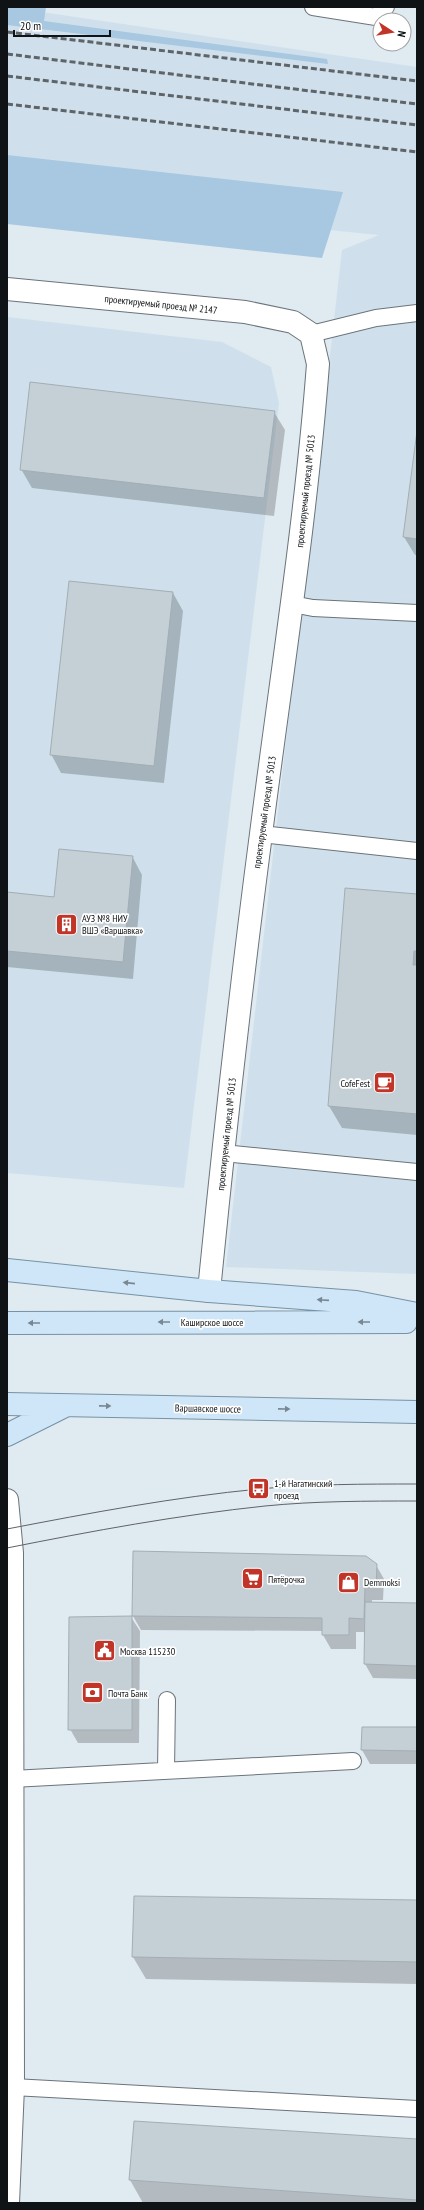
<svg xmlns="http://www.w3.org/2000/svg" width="424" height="2210" font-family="'PT Sans Narrow',sans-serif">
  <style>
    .built { fill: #cfe0ec }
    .green { fill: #a7c8e0 }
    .shadow { fill: #0003 }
    .building { fill: #c5cfd6; stroke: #a3adb4 }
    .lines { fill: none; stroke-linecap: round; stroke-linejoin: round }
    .service-casing { stroke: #6b747a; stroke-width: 18 }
    .minor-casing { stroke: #6b747a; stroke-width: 24 }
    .tertiary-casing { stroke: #6b747a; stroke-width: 24 }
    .primary-casing { stroke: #7692a5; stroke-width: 24 }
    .service { stroke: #fff; stroke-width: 16 }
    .minor { stroke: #fff; stroke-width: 22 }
    .tertiary { stroke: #fff; stroke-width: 22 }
    .primary { stroke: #cee6f8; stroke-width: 22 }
    .tram { stroke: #5e6468; stroke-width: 1 }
    .rail { stroke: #5e6468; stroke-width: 3; stroke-dasharray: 6 3; stroke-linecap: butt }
    .oneway { fill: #788792 }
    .labels { text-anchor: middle; stroke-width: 3.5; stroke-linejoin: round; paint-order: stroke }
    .street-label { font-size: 10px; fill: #0f1315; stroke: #fff }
    .poi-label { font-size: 10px; fill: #0f1315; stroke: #fff; text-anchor: start }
  </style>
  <rect width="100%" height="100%" fill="#e0eaf1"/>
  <path class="built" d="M7 7 417 67V1274L226 1267 342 250 379 235 7 198Z
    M7 317 222 342 271 367 279 403 184 1188 7 1173Z"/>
  <path class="green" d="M7 7H46L44 21 327 59 328 64 7 25Z
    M7 155 343 192 322 258 7 224Z"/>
  <path class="shadow" d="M274 412 285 430 274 516 32 488 21 469Z
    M417 439V555H415L404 537Z
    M173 593 183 611 164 783 61 773 51 754Z
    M132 856 142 875 133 979 7 967V893L55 898Z
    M417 895V1135L342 1128 329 1106Z
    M134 1552 376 1565 384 1579 383 1600H372V1603L417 1604V1679L373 1678 365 1664V1632H356V1649H331L323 1635V1631L141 1630 133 1616Z
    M131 1617 140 1631 139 1743H78L70 1729Z
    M363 1728H417V1764H370L362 1750Z
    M134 1897 417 1901V1984L146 1979 133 1957Z
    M135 2122 417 2140V2203H143L130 2180Z"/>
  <path class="building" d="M30 382 275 411 264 498 20 470Z
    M417 431V539L403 537Z
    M69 581 173 592 154 766 50 755Z
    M59 849 133 856 123 962 7 951V892L54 897Z
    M345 888 417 894V951H414L413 965H417V1114L328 1106Z
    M133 1551 366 1556 377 1564 376 1587 365 1586 364 1619 349 1618V1635H322V1618L132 1616Z
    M365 1602 417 1603V1666L364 1664Z
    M132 1616V1730H68L69 1617Z
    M362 1727H417V1751L361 1750Z
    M134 1896 417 1900V1962L132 1957Z
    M134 2121 417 2139V2200L129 2180Z"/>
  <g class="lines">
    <defs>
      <path id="service" d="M313 7 376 17 386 7
        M311 334 376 318 417 313
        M292 604 313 608 417 613
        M261 834 417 851
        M223 1153 417 1172
        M166 1771 167 1700
        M12 1779 353 1761
        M13 2087 417 2109"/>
      <path id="minor" d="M7 1500 12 1553 13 2087 8 2203"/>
      <path id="tertiary" d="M7 289 245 312 293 322 311 334 318 364C306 521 281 677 261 834 241 986 224 1139 209 1291"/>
      <path id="primary" d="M7 1270 209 1291 356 1302 417 1314
        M7 1323 406 1322
        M7 1404 417 1412
        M7 1435 63 1407"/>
    </defs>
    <use href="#service" class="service-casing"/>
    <use href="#minor" class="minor-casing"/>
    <use href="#tertiary" class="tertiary-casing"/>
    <use href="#primary" class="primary-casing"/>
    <use href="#service" class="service"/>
    <use href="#minor" class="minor"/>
    <use href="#tertiary" class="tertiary"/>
    <use href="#primary" class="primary"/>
    <path class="tram" d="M7 1529C90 1513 175 1497 259 1489 311 1484 364 1484 417 1484
      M7 1548C92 1531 179 1515 265 1506 315 1501 367 1501 417 1501"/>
    <path class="rail" d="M7 32 417 81
      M7 54 417 104
      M7 76 417 125
      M7 104 417 152"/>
  </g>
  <defs><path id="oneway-solid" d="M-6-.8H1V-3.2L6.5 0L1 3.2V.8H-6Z"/></defs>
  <g class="oneway">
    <use href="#oneway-solid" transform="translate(129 1283) rotate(-174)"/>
    <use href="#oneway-solid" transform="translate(323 1300) rotate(-176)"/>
    <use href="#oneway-solid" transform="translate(164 1322) rotate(180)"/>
    <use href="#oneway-solid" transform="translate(364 1322) rotate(180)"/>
    <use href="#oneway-solid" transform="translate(34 1323) rotate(180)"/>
    <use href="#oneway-solid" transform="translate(105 1406) rotate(1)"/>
    <use href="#oneway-solid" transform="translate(284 1409) rotate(1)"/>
  </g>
  <defs>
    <symbol id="building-square" viewBox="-11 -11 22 22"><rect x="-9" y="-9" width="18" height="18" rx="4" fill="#c13428" stroke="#fff"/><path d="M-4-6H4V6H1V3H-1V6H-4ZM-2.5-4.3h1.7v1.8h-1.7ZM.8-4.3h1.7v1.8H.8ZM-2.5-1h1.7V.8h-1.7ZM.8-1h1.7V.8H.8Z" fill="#fff"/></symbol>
    <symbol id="cafe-square" viewBox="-11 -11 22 22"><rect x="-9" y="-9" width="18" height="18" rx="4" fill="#c13428" stroke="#fff"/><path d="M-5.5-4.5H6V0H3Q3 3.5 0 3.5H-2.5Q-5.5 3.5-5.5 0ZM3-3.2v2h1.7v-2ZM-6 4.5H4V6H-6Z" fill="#fff"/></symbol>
    <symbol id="bus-square" viewBox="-11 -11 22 22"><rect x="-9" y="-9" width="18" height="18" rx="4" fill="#c13428" stroke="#fff"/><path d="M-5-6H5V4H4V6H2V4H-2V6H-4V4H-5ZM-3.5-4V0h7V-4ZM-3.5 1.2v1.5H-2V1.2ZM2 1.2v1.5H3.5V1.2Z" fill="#fff"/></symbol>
    <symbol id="supermarket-square" viewBox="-11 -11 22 22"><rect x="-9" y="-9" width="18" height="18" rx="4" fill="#c13428" stroke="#fff"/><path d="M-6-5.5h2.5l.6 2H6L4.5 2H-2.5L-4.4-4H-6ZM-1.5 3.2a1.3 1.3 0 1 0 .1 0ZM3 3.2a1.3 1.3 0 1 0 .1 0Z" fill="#fff"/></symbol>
    <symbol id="shop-square" viewBox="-11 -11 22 22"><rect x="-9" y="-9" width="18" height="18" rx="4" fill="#c13428" stroke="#fff"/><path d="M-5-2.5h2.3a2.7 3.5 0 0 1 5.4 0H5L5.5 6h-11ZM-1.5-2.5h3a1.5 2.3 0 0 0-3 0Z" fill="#fff"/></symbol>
    <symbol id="civic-square" viewBox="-11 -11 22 22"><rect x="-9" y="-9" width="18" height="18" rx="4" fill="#c13428" stroke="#fff"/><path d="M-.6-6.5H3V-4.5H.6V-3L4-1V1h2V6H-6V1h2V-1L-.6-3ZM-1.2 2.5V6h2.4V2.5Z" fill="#fff"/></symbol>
    <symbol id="bank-square" viewBox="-11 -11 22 22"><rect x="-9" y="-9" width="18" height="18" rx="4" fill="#c13428" stroke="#fff"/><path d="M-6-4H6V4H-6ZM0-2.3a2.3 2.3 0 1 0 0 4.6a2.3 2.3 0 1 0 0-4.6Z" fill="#fff"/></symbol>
  </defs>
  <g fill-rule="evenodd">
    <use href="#building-square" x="54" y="912" width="25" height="25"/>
    <use href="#cafe-square" x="372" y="1070" width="25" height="25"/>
    <use href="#bus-square" x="246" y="1476" width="25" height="25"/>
    <use href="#supermarket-square" x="240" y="1566" width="25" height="25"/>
    <use href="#shop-square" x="336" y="1570" width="25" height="25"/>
    <use href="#civic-square" x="92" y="1638" width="25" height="25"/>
    <use href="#bank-square" x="80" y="1680" width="25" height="25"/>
  </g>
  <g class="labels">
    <g class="street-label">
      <text transform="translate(161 304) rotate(6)" y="4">проектируемый проезд № 2147</text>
      <text transform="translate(305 491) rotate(-84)" y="4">проектируемый проезд № 5013</text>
      <text transform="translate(264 812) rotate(-82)" y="4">проектируемый проезд № 5013</text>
      <text transform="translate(226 1134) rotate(-84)" y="4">проектируемый проезд № 5013</text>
      <text x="212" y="1326">Каширское шоссе</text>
      <text transform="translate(208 1408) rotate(1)" y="4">Варшавское шоссе</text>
    </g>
    <g class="poi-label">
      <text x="82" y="922">АУЗ №8 НИУ<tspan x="82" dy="12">ВШЭ «Варшавка»</tspan></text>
      <text x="370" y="1087" text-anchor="end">CofeFest</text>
      <text x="274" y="1487">1-й Нагатинский<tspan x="274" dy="12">проезд</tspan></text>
      <text x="268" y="1583">Пятёрочка</text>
      <text x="364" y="1586">Demmoksi</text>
      <text x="120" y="1655">Москва 115230</text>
      <text x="108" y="1697">Почта Банк</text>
    </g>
  </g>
  <rect width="424" height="2210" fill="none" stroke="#0f1315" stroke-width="16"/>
  <g transform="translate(392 32) rotate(102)"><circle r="19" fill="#ffffff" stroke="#9fa1a1"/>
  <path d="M0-3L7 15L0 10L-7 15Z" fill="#c13428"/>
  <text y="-6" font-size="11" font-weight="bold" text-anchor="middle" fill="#0f1315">N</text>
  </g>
  <path d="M14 30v6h96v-6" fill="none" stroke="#0f1315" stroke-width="2"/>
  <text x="20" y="30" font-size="12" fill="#0f1315" stroke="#ffffff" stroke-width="3" paint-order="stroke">20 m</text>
</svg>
